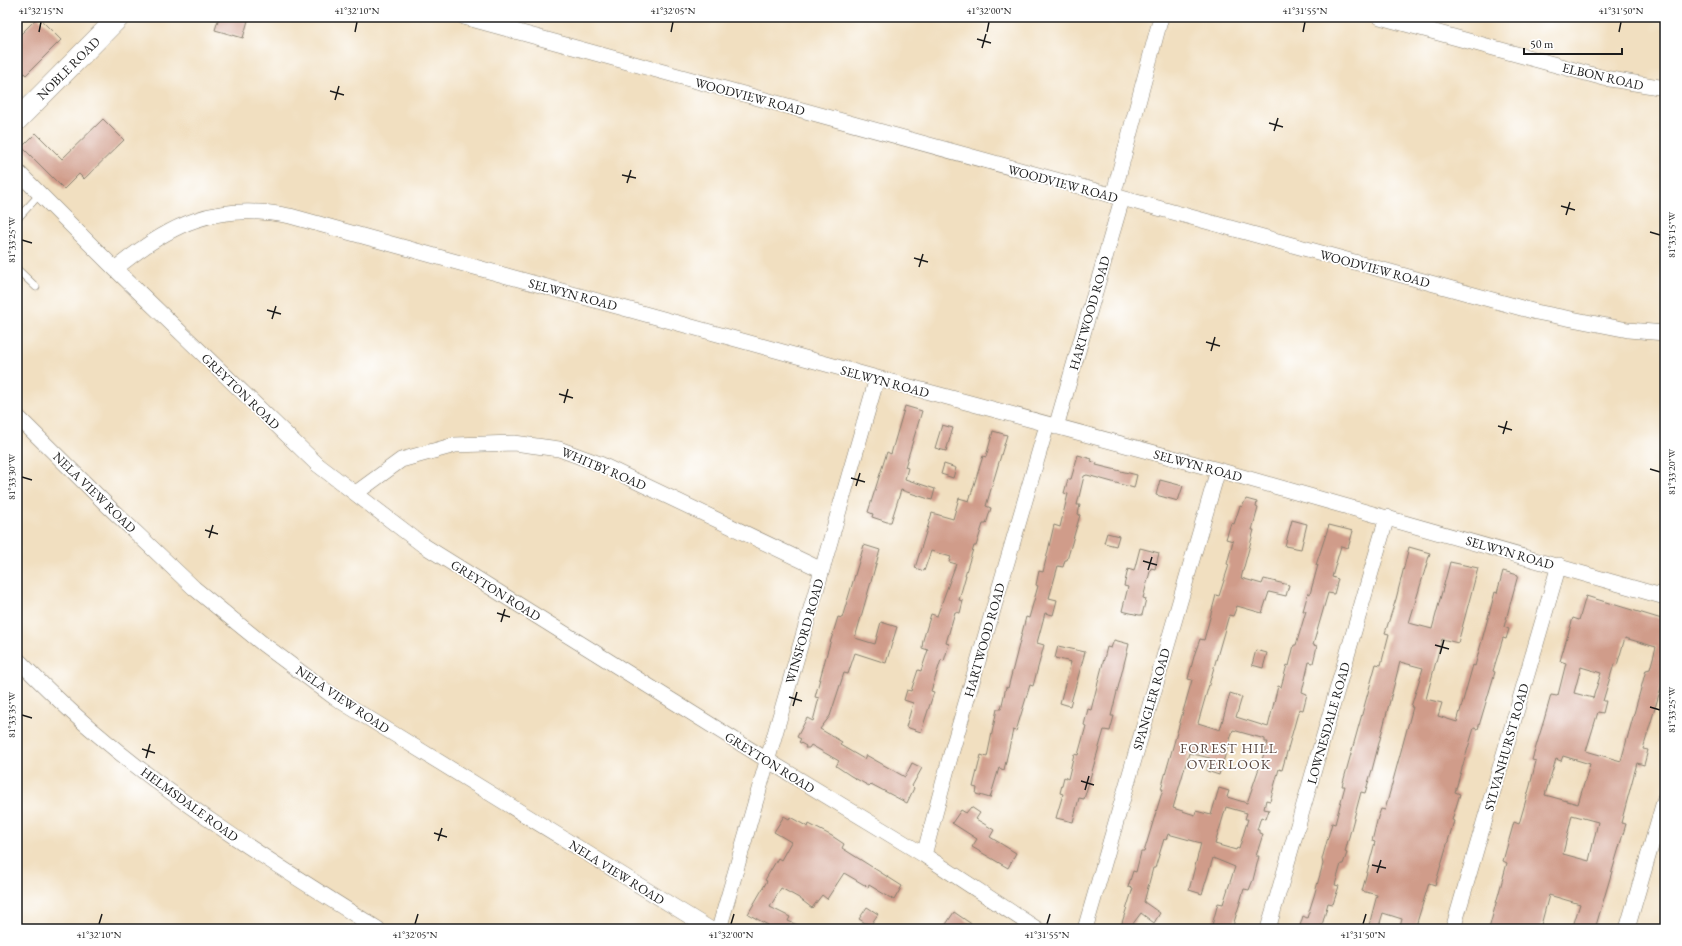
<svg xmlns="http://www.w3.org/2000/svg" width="1682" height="946" font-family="'EB Garamond',serif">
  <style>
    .building { fill: #d09c8a; fill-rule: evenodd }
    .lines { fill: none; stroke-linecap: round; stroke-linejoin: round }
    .lane-casing { stroke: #867e6e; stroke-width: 8 }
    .street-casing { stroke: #867e6e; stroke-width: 16 }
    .secondary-casing { stroke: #867e6e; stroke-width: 22 }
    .lane { stroke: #fff; stroke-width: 7 }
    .street { stroke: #fff; stroke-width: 15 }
    .secondary { stroke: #fff; stroke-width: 21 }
    .ticks { fill: none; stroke: #1c1c1c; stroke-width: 1.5 }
    .labels { text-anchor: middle; stroke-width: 3.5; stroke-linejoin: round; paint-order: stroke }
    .street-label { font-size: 13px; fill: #1c1c1c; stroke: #fff }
    .neighbourhood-label { font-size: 14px; letter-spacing: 1px; fill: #5b4942; stroke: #fff }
    .neatline { fill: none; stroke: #1c1c1c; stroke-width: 1.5 }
    .ticks-label { font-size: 10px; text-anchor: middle; fill: #1c1c1c }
  </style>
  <rect width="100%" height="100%" fill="#fff"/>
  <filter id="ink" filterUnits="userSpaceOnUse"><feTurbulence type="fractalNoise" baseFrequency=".025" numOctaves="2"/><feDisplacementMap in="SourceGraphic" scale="8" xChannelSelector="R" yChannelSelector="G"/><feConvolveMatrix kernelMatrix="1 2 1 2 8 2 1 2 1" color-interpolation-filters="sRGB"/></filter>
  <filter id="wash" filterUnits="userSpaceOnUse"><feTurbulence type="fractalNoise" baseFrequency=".012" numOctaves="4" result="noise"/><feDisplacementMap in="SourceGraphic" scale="16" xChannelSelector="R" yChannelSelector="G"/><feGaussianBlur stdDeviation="0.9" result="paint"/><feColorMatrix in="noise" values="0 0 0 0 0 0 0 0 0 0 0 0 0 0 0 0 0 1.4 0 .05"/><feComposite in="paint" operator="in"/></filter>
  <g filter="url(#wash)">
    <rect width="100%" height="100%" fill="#f1dfc0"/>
    <g id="blocks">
      <path class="building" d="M38 17 61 40 26 75 17 67V38Z
        M219 17H249L243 38 215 30Z
        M103 119 124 140 84 179 79 174 64 189 22 147 36 133 62 159Z
        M905 406 922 411 905 467 908 468 905 479 935 489 932 500 901 490 891 522H887L872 517 873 514 868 512 887 452 891 454Z
        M942 425 953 428 946 451 935 448Z
        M993 431 1007 435 986 506 991 508 986 524H983L976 546H974L965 575H966L959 600 963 601 960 613 955 612 946 643 949 644 944 661 941 660 931 691 934 692 921 732 906 727 913 703 904 700 907 690 911 691 918 670 921 671 928 650 922 648 923 640 931 614 937 616 956 564 949 562 951 557 931 551 924 571 915 568 932 513 953 519 959 498 969 501 983 456 986 457Z
        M1078 455 1092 459 1091 461 1097 463 1096 465 1137 475 1134 488 1087 475 1084 476 1077 505H1080L1078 514 1080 515 1067 560H1065L1063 567 1058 566 1049 598 1057 600 1053 615 1045 613 1037 643 1044 645 1033 686 1030 685 1016 731 1013 730 1004 770 999 768 990 798 976 794 977 788 973 787 981 755 987 757 997 709H1001L1006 687 1008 688 1026 617 1029 618 1038 586 1036 585 1039 571 1043 572 1054 525 1060 527 1068 494 1064 493 1068 479H1071Z
        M944 464 956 468 953 478 941 474Z
        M1160 480 1183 486 1178 501 1156 495Z
        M1246 499 1257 502 1256 507 1258 508 1252 530H1254L1241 578 1262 584 1264 579 1289 585 1286 596 1269 592 1262 613 1237 606 1233 616 1229 615 1198 723 1220 730 1230 693 1242 697 1236 717 1268 727 1278 686 1281 687 1287 665 1289 666 1294 645H1296L1306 611H1303L1308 593 1310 594 1318 565H1316L1329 525 1353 531 1348 548 1341 546 1332 577 1338 579 1334 594 1328 593 1313 645 1317 646 1313 663 1309 662 1302 692 1307 694 1303 710 1299 709 1282 770 1279 769 1270 801 1266 800 1264 809 1269 810 1266 819 1261 817 1257 830H1259V833L1263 834 1256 856H1259L1253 880 1249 890 1244 889 1232 929H1211L1218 903 1223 904 1235 867 1213 858 1202 894 1189 890 1201 843 1168 834 1166 840 1164 839 1155 868H1153L1144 902 1160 913 1154 923 1141 913 1129 929H1120L1133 888 1128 887 1133 871 1136 872 1141 852H1144L1163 789H1161L1192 680 1188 679 1195 653 1200 639 1204 640 1216 595 1219 596 1229 565 1227 564 1233 541 1226 539 1231 523 1234 524 1240 506 1242 507ZM1233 730 1265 739V742H1268L1247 803 1227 797 1229 791 1219 788 1211 815 1196 811 1195 815 1173 808 1189 753 1210 758 1207 771 1219 775ZM1226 807 1247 813 1245 819H1248L1239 849 1237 848 1236 850 1215 844Z
        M1292 520 1307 524 1301 549 1285 546Z
        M1107 533 1119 536 1116 546 1104 543Z
        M864 545 880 550 855 638 875 644 881 622 897 627 886 663 855 653 848 674 844 673 830 716 820 729 842 742 840 745 864 759 866 755 905 777 912 763 922 768 912 786 914 788 907 803 871 784 869 786 851 776 836 766 839 761 811 745 809 748H805L806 746 799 742 801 739 797 737 807 718 813 721 819 698 815 697 827 653 838 617 842 618Z
        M1409 547 1430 553 1409 623 1432 629 1450 562 1478 568 1458 643 1442 639 1426 699 1442 703 1438 716 1457 722 1473 665 1475 666 1495 592 1497 593 1503 571 1518 575 1504 627 1509 629 1506 639 1503 638 1493 671 1495 672 1478 729 1474 728 1465 758 1455 792 1460 794 1452 820 1454 821 1435 885 1429 883 1415 929 1400 927 1402 919 1383 913 1378 929H1368L1377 895 1362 891 1375 842 1372 841 1378 817 1381 809 1385 810 1413 707H1411L1423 668 1400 662 1372 770 1365 793 1361 792 1345 852 1347 853 1343 864H1341L1335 885 1339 886 1333 904 1328 903 1321 929H1299L1303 916 1307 918 1314 896 1323 864 1322 859 1332 823 1335 824 1345 786H1342L1376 664 1381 665 1389 634 1385 633 1396 599Z
        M1140 548 1159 553 1155 569 1151 568 1143 598 1146 599 1142 615H1139L1122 611 1128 587 1124 586 1128 569 1134 571Z
        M1586 596 1665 620V674L1643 749 1648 750 1644 765 1637 763 1621 823 1626 824 1595 929H1572L1580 904 1549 895 1540 929H1489L1507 863 1503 861 1514 822 1519 824 1530 786 1536 761 1532 760 1544 720 1551 695 1557 696 1558 695 1566 663 1560 661 1573 618 1579 620ZM1625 638 1656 647 1650 669 1646 670 1621 761 1586 751 1598 712 1603 713 1606 701H1603L1614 664 1617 665ZM1581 667 1601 673 1593 698 1574 693ZM1563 756 1590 764 1578 804 1545 795 1556 759 1561 761ZM1572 815 1598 822 1589 861 1563 854Z
        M1114 640 1129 644 1111 716H1114L1110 731 1104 730 1084 799 1079 798 1073 822 1056 818 1063 794 1060 793 1064 777 1068 779 1074 754 1078 755 1086 726 1084 725 1088 709 1091 710 1107 647 1111 648Z
        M1058 646 1085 652 1070 706 1060 703 1071 662 1055 658Z
        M1256 650 1267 653 1263 668 1252 665Z
        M971 807 980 813 976 819 994 830 990 837 1016 853 1008 868 972 847 977 839 952 823 961 810 966 813Z
        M784 816 789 819 790 817 808 827 809 824 832 836 844 844 842 848 902 886 894 900 869 885 868 887 844 873 827 899 822 895 812 908 799 898 781 888 770 907 790 917 788 921 806 929H766L768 925 748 914 767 881 765 880 778 858 781 860 791 842 774 832Z
        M867 907 878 914 870 926 859 919Z
        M954 912 967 921 979 929H943Z"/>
    </g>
  </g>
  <g filter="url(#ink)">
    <use href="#blocks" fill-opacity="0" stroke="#867e6e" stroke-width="1"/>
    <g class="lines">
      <defs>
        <path id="lane" d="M17 219 40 194
          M17 269 36 287"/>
        <path id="street" d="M464 17 1536 312 1628 330 1665 333
          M1380 17 1604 78 1665 88
          M17 171 115 269 318 465 423 545 767 760 924 855 1037 929
          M1113 196 1161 17
          M115 269C171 223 216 202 290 216L877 378 1218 470 1665 597
          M17 416 109 507 194 588 263 644 334 697 710 929
          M1056 427 1122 199
          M356 493 401 460 455 445 514 443 559 449 600 464 822 570
          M17 659C43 685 69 711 97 734 184 808 282 869 378 929
          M924 855 951 754 1047 425
          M719 929 877 378
          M1085 929 1218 470
          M1268 929 1387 517
          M1453 929 1559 565
          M1627 929 1665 798"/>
        <path id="secondary" d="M17 120 119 17"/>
      </defs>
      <use href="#lane" class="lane-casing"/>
      <use href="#street" class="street-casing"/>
      <use href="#secondary" class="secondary-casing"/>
      <use href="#lane" class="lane"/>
      <use href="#street" class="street"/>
      <use href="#secondary" class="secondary"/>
    </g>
  </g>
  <path class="ticks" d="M39 32 41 22M355 32 357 22M671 32 673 22M987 32 989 22M1303 32 1305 22M1619 32 1621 22M977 39 991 43M982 48 986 34M330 91 344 95M335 100 339 86M1269 123 1283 127M1274 131 1278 118M622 175 636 178M627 183 631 170M1561 206 1575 210M1566 215 1570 202M1650 232 1660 235M22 240 32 243M914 258 928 262M919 267 923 254M267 310 281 314M272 319 276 306M1206 342 1220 346M1211 351 1215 337M559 394 573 398M564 403 568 389M1498 426 1512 430M1503 434 1507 421M1650 469 1660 472M22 477 32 480M851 478 865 482M856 486 860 473M205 530 218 534M209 538 213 525M1143 561 1157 565M1148 570 1152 557M497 613 510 617M501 622 505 609M1435 645 1449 649M1440 654 1444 640M789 697 802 701M793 706 797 692M1650 707 1660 710M22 715 32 718M142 749 155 753M146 758 150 744M1081 781 1094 785M1085 790 1089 776M434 833 447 837M438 841 442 828M1372 865 1386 868M1377 873 1381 860M99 924 102 914M415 924 418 914M731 924 734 914M1047 924 1050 914M1363 924 1366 914"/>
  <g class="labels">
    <g class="street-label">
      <text transform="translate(68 68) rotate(-45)" y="5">NOBLE ROAD</text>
      <text transform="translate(1603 76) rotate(13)" y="5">ELBON ROAD</text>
      <text transform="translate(750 96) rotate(15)" y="5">WOODVIEW ROAD</text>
      <text transform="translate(1063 183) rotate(15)" y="5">WOODVIEW ROAD</text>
      <text transform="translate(1375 268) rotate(15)" y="5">WOODVIEW ROAD</text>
      <text transform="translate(573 294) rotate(15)" y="5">SELWYN ROAD</text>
      <text transform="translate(1089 313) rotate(-74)" y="5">HARTWOOD ROAD</text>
      <text transform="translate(885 381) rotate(15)" y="5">SELWYN ROAD</text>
      <text transform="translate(241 391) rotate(44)" y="5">GREYTON ROAD</text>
      <text transform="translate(1198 465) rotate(15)" y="5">SELWYN ROAD</text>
      <text transform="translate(604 468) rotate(23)" y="5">WHITBY ROAD</text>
      <text transform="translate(95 492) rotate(44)" y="5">NELA VIEW ROAD</text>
      <text transform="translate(1510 552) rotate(16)" y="5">SELWYN ROAD</text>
      <text transform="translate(496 590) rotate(32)" y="5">GREYTON ROAD</text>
      <text transform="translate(804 631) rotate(-74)" y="5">WINSFORD ROAD</text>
      <text transform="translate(984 640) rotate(-74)" y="5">HARTWOOD ROAD</text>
      <text transform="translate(343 699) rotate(34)" y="5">NELA VIEW ROAD</text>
      <text transform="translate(1151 699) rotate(-74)" y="5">SPANGLER ROAD</text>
      <text transform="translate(1328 723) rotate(-74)" y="5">LOWNESDALE ROAD</text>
      <text transform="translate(1506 747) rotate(-74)" y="5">SYLVANHURST ROAD</text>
      <text transform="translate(770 762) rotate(32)" y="5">GREYTON ROAD</text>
      <text transform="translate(190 804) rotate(36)" y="5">HELMSDALE ROAD</text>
      <text transform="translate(617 872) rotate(32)" y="5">NELA VIEW ROAD</text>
    </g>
    <g class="neighbourhood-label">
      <text x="1229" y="753">FOREST HILL<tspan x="1229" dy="16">OVERLOOK</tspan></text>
    </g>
  </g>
  <rect width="1682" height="946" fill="none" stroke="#fff" stroke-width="44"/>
  <path d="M1524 48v6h98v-6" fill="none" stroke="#1c1c1c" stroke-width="2"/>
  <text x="1530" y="48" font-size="12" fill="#1c1c1c" stroke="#ffffff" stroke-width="3" paint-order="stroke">50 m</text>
  <rect x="22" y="22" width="1638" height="902" class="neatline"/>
  <g class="ticks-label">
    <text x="41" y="14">41°32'15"N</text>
    <text x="357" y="14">41°32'10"N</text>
    <text x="673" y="14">41°32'05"N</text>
    <text x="989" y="14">41°32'00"N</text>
    <text x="1305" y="14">41°31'55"N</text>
    <text x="1621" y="14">41°31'50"N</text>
    <text transform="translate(1671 235) rotate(-90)" y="4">81°33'15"W</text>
    <text transform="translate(11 240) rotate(-90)" y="4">81°33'25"W</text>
    <text transform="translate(1671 472) rotate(-90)" y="4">81°33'20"W</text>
    <text transform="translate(11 477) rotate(-90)" y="4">81°33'30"W</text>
    <text transform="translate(1671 710) rotate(-90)" y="4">81°33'25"W</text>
    <text transform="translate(11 715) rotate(-90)" y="4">81°33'35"W</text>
    <text x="99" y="938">41°32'10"N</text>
    <text x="415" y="938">41°32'05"N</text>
    <text x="731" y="938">41°32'00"N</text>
    <text x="1047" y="938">41°31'55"N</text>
    <text x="1363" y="938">41°31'50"N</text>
  </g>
</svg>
